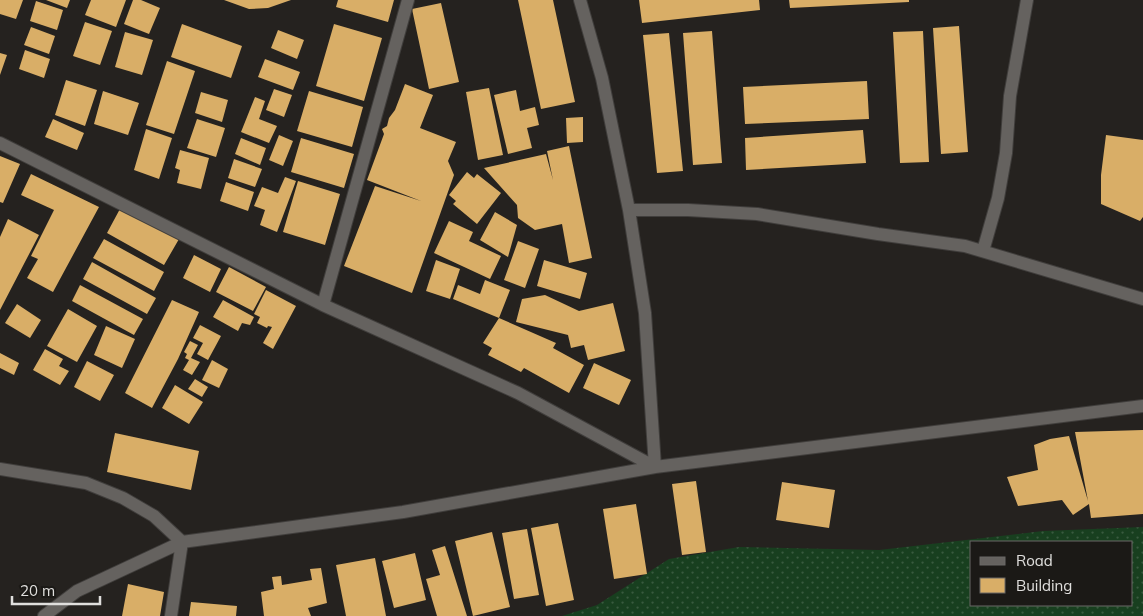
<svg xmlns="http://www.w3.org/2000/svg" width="1143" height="616" font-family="Mulish,sans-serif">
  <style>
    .grass { fill: url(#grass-dots); fill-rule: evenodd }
    .building { fill: #d9ae67 }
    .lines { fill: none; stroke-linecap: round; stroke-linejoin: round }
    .street-casing { stroke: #403e3c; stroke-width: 14 }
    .street { stroke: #65625f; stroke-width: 12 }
  </style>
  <defs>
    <pattern id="grass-dots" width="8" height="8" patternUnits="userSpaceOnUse" patternTransform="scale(1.25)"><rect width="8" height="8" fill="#183f1f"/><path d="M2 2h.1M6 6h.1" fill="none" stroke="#395a3f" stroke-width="1.8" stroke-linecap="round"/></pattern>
  </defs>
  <rect width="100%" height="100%" fill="#25221f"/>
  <path class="grass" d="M1143 527V616H562L597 605 669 559 739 547 879 550 1043 531ZM972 542H1132V605H972Z"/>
  <path class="building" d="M0 0H23L16 19 0 14Z
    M46 0H70L67 8Z
    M91 0H126L116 27 85 15Z
    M133 0H141L160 8 149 34 124 24Z
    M224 0H291L268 8 249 9Z
    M338 0H394L388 22 336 7Z
    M518 0H553L575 102 541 109Z
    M639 0H759L760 10 642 23Z
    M789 0H909V2L790 8Z
    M36 1 63 10 57 30 30 21Z
    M441 3 459 82 429 89 412 9Z
    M85 22 112 31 100 65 73 56Z
    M182 24 242 46 231 78 171 57Z
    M334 24 382 38 364 101 316 86Z
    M959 26 968 152 941 154 933 28Z
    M31 27 55 36 49 54 24 45Z
    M278 30 304 40 297 59 271 48Z
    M712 31 722 163 693 165 683 33Z
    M923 31 929 162 900 163 893 32Z
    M125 32 153 40 142 75 115 67Z
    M669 33 683 171 657 173 643 35Z
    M25 50 50 59 44 78 19 69Z
    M0 53 7 55 0 75Z
    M265 59 300 72 293 90 258 77Z
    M167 61 195 71 174 134 146 125Z
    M66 80 97 90 85 126 55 115Z
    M867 81 869 119 745 124 743 87Z
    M405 84 433 95 420 128 456 142 448 161 454 175 412 293 344 266 375 186 421 201 367 180 384 134 382 129 387 126 389 118 395 110Z
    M489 88 503 155 478 160 466 92Z
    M274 89 292 95 284 117 266 110Z
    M516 90 520 111 535 107 539 125 527 128 532 148 508 154 494 95Z
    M103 91 139 103 128 135 94 124Z
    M309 91 363 107 352 147 297 131Z
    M201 92 228 100 222 122 195 113Z
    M255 97 265 101 259 119 277 126 269 143 241 132Z
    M583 117V142L567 143 566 118Z
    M53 119 84 133 77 150 45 137Z
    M197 119 225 128 216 157 187 148Z
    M146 129 172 138 159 179 134 170Z
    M863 130 866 163 746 170 745 138Z
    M279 135 293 141 283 166 269 160Z
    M1106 135 1143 140V217L1140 221 1101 204V175Z
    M241 138 266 148 260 165 235 154Z
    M301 138 354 154 344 188 291 172Z
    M569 146 592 258 569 263 562 224 535 230 518 218 517 205 484 168 546 154 553 180 547 151Z
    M180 150 209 158 201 189 177 183 180 170 175 168Z
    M0 156 20 164 3 203 0 202Z
    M234 159 262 169 255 187 228 178Z
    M467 172 474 178 477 174 501 193 477 224 453 204 456 201 449 195Z
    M31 174 99 207 53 292 27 278 38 259 31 256 54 210 21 195Z
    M285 177 296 181 277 232 260 225 265 210 254 206 262 187 278 193Z
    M298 181 340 194 325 245 283 232Z
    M226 182 254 192 248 211 220 201Z
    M121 207 179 239 164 265 107 233Z
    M495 212 517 225 508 257 480 240Z
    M8 219 39 235 0 310V237Z
    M449 221 473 232 469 241 501 256 490 279 434 253Z
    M104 239 164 272 154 291 93 258Z
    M518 241 539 249 525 288 504 280Z
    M194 255 221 269 210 292 183 278Z
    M436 260 460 269 450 299 426 291Z
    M544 260 587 273 580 299 537 286Z
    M92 262 156 298 147 314 83 279Z
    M229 267 266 287 253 311 216 292Z
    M485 280 510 290 499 318 453 299 458 285 480 294Z
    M80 285 143 319 134 335 72 301Z
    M266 290 296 306 273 349 263 343 272 327 268 326 267 328 257 323 260 317 254 314Z
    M545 295 579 311 613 303 625 351 588 360 584 345 571 348 568 335 516 322 522 299Z
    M172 300 199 312 178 359 152 408 125 393Z
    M223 300 254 317 250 325 242 323 238 331 213 317Z
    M17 304 41 320 30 338 5 323Z
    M68 309 97 326 77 362 47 346Z
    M499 318 556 343 553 348 584 365 569 393 524 368 521 372 488 355 492 348 483 343Z
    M200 325 221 336 208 360 197 354 203 343 193 338Z
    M106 326 135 339 122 368 94 355Z
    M190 341 198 345 191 358 200 362 192 375 183 370 189 360 185 358 187 354 184 352Z
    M45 349 63 359 59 366 69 371 60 385 33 370Z
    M0 353 19 363 14 375 0 368Z
    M212 360 228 369 219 388 202 380Z
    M87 361 114 375 100 401 74 387Z
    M594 363 631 380 619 405 583 388Z
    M195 379 208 387 202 397 188 389Z
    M175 385 203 402 189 424 162 408Z
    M1143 430V514L1091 518 1089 504 1073 515 1062 500 1018 506 1007 477 1038 470 1034 445 1050 439 1069 436 1088 501 1075 432Z
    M115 433 199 451 191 490 107 472Z
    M696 481 706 552 682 555 672 484Z
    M782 482 835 490 829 528 776 520Z
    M636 504 647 574 614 579 603 509Z
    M558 523 574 600 546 606 531 528Z
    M527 529 539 595 514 599 502 533Z
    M492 532 510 607 473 616 455 541Z
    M445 546 467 616H437L426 579 440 575 432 550Z
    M415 553 426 600 394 608 382 561Z
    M375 558 386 616H346L336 565Z
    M321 568 327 603 308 608 311 616H264L261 592 274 589 272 577 281 576 282 585 312 580 310 569Z
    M128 584 164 592 160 616H122Z
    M191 602 237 606 236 616H189Z"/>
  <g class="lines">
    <defs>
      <path id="street" d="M580 0 602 78 629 210 645 313 655 467
        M0 143 323 305 518 393 655 467
        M629 210H688L757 214 878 234 965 246 1143 299
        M983 251 998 198 1006 153 1010 96 1027 0
        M323 305 408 0
        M0 469 86 483 123 498 154 516 182 542
        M44 616 77 591 182 542 403 512 655 467 1143 406
        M171 616 182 542"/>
    </defs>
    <use href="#street" class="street-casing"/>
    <use href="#street" class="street"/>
  </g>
  <rect x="970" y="541" width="162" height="65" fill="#1b1916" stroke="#6a6866"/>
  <rect x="980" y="557" width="25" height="8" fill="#65625f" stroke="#6a6866"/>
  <text x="1016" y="566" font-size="15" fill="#e0dfdd">Road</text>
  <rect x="980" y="578" width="25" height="15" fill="#d9ae67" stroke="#6a6866"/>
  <text x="1016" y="591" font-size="15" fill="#e0dfdd">Building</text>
  <path d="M12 596v8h88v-8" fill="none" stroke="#e0dfdd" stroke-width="2.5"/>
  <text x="20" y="596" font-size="15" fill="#e0dfdd" stroke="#1b1916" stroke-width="4" paint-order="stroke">20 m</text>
</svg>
